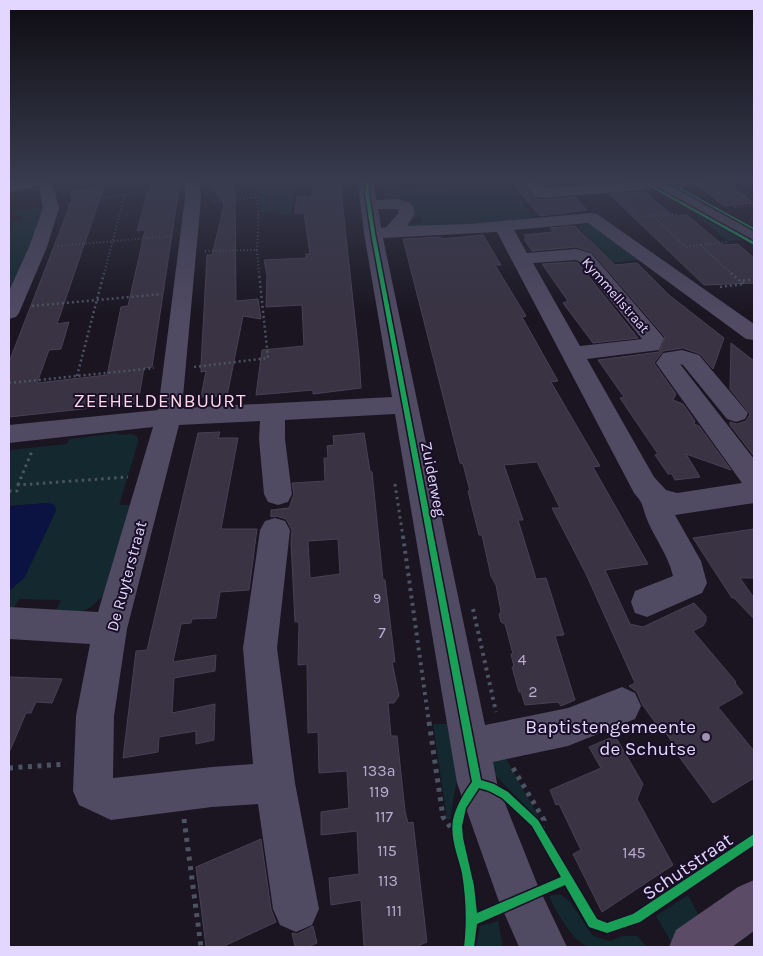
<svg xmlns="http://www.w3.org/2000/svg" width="763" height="956" font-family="Karla,sans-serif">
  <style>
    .green { fill: #13292f }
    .water { fill: #0b1342 }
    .building { fill: #393343; stroke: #484055; fill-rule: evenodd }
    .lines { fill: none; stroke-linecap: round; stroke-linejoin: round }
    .path-far4 { stroke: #4c5363; stroke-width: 2; stroke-dasharray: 1 2.5; stroke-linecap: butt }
    .path-far3 { stroke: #4c5363; stroke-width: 2.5; stroke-dasharray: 2 3; stroke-linecap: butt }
    .path-far2 { stroke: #4c5363; stroke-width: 3; stroke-dasharray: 2.5 4; stroke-linecap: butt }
    .path-far1 { stroke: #4c5363; stroke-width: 4; stroke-dasharray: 3 4.5; stroke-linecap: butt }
    .path { stroke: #4c5363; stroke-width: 5; stroke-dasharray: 4 5.5; stroke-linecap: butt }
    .minor { fill: #504a62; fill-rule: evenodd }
    .major { fill: #5b4b67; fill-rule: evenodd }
    .cycleway-casing { stroke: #190f27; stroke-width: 3 }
    .cycleway { fill: #1a9f57; fill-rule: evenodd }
    .poi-dot { fill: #9d92b1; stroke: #190f27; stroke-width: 2 }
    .labels { text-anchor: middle; stroke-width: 4; stroke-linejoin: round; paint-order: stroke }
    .far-street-label { font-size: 14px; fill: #e3d6ff; stroke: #190f27 }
    .number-label { font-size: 14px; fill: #b8add0 }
    .street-label { font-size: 16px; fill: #e3d6ff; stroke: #190f27 }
    .near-number-label { font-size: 16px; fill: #b8add0 }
    .quarter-label { font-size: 19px; letter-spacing: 1px; fill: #ffd8e8; stroke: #190f27 }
    .near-poi-label { font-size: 19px; fill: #e3d6ff; stroke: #190f27; text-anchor: end }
    .near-street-label { font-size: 19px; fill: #e3d6ff; stroke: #190f27 }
  </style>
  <rect width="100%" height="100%" fill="#1a1521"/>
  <path class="green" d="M71 181H118L57 190 56 186 62 182Z
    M251 181H298L291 214H279L278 211 260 212 259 193Z
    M384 181H426L394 186 396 190 444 186 441 181H507L537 221 392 230 405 225 423 222 421 218 407 220 410 215 385 203Z
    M47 206 38 231 9 295V239L12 222 21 221 22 216H13L15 211Z
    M694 213H698L745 240 727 241Z
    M589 224 593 226 639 260 611 263 577 225Z
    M118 433V435L132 434 138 437V443L119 505H138L110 589 91 607 79 613 53 617 61 600 19 599 9 616V591L25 577 48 503 9 506V450L67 444 69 439Z
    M433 724H454L457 779 450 819H447Z
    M503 753 539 818H537L489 769 487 759Z
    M560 894 570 902 593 936 610 941 623 936H637L647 947C636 947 596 950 589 947 573 942 555 910 549 896Z
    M688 895 701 920 674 947 656 916Z
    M498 921 503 947H476L480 926Z"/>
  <path class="water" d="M48 503 55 505 56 511 25 577 9 591V506Z"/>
  <path class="building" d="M151 181H180L152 367 144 368 138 403 9 417V362L72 200 71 192 104 187 57 324 69 322 61 349 49 350 37 383 107 375 121 307 128 306 145 230 137 231Z
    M210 181H235L236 301 258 299 261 319 243 316 227 396 201 397 206 371 201 372V365L207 255H212L224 205Z
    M322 181H340L359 356 361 388 313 394V390L256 395 262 350 304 346 302 305 266 307 267 275 264 260 306 258V254H310L304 213H295L297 197H312V183Z
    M510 181H521L534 197 539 200 575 197 587 210 540 216Z
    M725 182 730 185 754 203 724 206 699 186 704 184Z
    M645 192 673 216 687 215 723 245 738 244 754 258V283L704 285 609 194Z
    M575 226 615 265 637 263 669 295 724 338 713 369 700 354 683 348 663 351 654 363 676 394 673 400 683 404 695 421 694 424 699 426 731 470 686 454 700 477 675 480 672 474H668L655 455 658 454 620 398 624 397 598 360 659 352 665 337 592 252 576 247 532 251 524 239H527L524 235 553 232 550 228Z
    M483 235 501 265H495L526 316 522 317 558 381 551 382 600 466 593 467 648 564 605 570 630 624 643 627 694 603 706 616V621L703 626 693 631 736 682 735 683 743 693 718 707 754 751V778L713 803 675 751 677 749 659 723 657 725 642 704 637 692 629 686 635 683 586 574 552 508H560L537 462 504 465 523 520H518L534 572 536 579 546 578 564 635 555 636 575 700 561 706 558 702 525 705 521 692H519L512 667H514L511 654H513L505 624 501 622 499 614 501 612 496 585 491 576 482 535H479L468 491H470L463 464 460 463 403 239 440 237 441 239Z
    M575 262 578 263 638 338 593 343 563 303 568 301 542 264Z
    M731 343 754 361V456L730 425V422L737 424 746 421 750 414 730 389Z
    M220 432 218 438H238L221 529H257L249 590 220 592 216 618 192 619 191 623 181 624 173 662 216 655 215 671 174 678 172 713 215 704 214 740 196 744V731L159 737 158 752 123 758 136 651 147 650 198 433Z
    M364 433 370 471 372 472 383 580H385L395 662H392L399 696 394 703H388L391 736H397L405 811 408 823 413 822 427 942 416 947H364L361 900 331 905 329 878 359 874 357 831 321 835V812L349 808 347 771 319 773 318 732 308 733 307 664 298 665 299 622H295L291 542 292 530 286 519 276 516 271 517V510L289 508 294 494 292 483 325 481 324 458H328L327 446 334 445 333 436ZM338 539 340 574 310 578 308 541Z
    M754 529V578H740L754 598V619L734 598H732L693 538Z
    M9 677 62 679 52 703 36 702 31 713H26L9 753Z
    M615 736 643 784 637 799 673 865 602 912 573 854 581 850 559 804 556 805 550 790 601 768 589 747Z
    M261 839 271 909 276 922 222 947H206L196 867Z
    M313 926 317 943 308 947H295L292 933 297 934Z"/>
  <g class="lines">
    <path class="path-far4" d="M249 181C262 203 258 226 257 250
      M65 192 128 181
      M212 202 258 197
      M622 202 638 217 677 214
      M68 205 175 186
      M735 207 754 205
      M653 216 686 247 700 245 732 274
      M701 245 728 242
      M58 246 171 236
      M205 251 257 250 259 274
      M104 274 125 194"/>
    <path class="path-far3" d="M731 273 740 281 754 279
      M720 287 744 284 741 281
      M32 306 162 294
      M194 367 268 358 259 273
      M77 376 104 273
      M9 383 154 368"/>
    <path class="path-far2" d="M395 484 403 537
      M18 485 32 451
      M9 491H17L18 485 128 477"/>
    <path class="path-far1" d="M403 536 429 723
      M473 609 496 712"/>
    <path class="path" d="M429 722 443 817 458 838
      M9 768 66 764
      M513 768 544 820 540 833
      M184 819 201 947"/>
    <path class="minor" d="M19 181H52L59 208 47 247 19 313 16 317 9 319V291L29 247 43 208 39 186 9 192V182Z
      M185 181H199L201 198 182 408 392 397 364 233 359 193 360 181H374L376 200 398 199 412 204 415 214 407 226 470 224 591 213 597 214 754 324V340L746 339 588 223 514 230 527 253 576 249 591 253 664 338 659 350 587 359 654 477 666 490 677 493 742 483 656 363 663 353 682 350 699 355 748 413 745 419 736 422 727 419 683 365 680 364 754 459V503L675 515 701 561 707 583 702 593 647 617 635 613 631 602 635 591 673 576C668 554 654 538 646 517 642 505 643 503 634 493L497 232 383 238 485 725 568 708 622 687 635 693 641 706 635 719 568 746 493 762 497 783 538 886 567 947H519L498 899 457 783 395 414 285 420V439L292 494 288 502 278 505 268 502 264 494 259 439 260 421 179 425 127 629 114 716 113 778 212 767 253 764 243 648 260 530 265 521 275 518 285 521 290 530 277 648 295 783 319 909 312 925 296 932 280 925 273 909 258 804 212 807 111 820 79 805 73 791 76 716 90 644 9 639V607L98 612 153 427 9 443V425L158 410 185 198ZM378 209H396L398 210V214L386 227 381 228ZM575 260 579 261 642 339 580 346 533 263Z
      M523 181H538L544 188 642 181H704L702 184 676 187 754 229V241L748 240 656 189 540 198 535 196Z"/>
    <path class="major" d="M754 880V931L732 947H669L676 930 738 887Z"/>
    <defs>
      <path id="cycleway" d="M366 181H369V193L375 233 481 780 494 784 508 792 538 820 597 919 607 923 633 914 751 836 754 834V845L640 922 607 933 589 927 565 885 477 924 474 947H464C467 922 466 898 462 873 458 856 450 838 453 820 456 806 464 793 472 782L371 233 365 193ZM479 788 489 791 502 798 532 826 561 877 477 913 474 886 463 838 462 826 466 808Z
        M640 181H644L754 242V245Z
        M665 181H668L754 228V230Z"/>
    </defs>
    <use href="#cycleway" class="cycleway-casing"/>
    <use href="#cycleway" class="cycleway"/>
  </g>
  <linearGradient id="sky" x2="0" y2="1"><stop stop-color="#0e0c12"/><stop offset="0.57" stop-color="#383b4e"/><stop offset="1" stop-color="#383b4e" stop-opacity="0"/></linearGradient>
  <rect width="763" height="315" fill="url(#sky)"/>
  <circle class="poi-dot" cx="706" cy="737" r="5"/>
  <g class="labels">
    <g class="far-street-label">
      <text transform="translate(616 295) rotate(49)" y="5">Kymmellstraat</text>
    </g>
    <g class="number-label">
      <text x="377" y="603">9</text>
    </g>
    <g class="street-label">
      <text transform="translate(434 479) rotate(79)" y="6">Zuiderweg</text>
      <text transform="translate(126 576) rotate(-75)" y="6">De Ruyterstraat</text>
    </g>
    <g class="near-number-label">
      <text x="382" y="638">7</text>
      <text x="522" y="665">4</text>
      <text x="533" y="697">2</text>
      <text x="379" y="776">133a</text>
      <text x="379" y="797">119</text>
      <text x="384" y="822">117</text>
      <text x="387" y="856">115</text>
      <text x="634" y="858">145</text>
      <text x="388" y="886">113</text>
      <text x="394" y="916">111</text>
    </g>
    <g class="quarter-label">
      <text x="160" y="407">ZEEHELDENBUURT</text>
    </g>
    <g class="near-poi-label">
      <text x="696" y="733">Baptistengemeente<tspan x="696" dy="22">de Schutse</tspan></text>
    </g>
    <g class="near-street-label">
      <text transform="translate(687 866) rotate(-34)" y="7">Schutstraat</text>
    </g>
  </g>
  <rect width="763" height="956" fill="none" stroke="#e3d6ff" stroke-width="20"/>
</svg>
